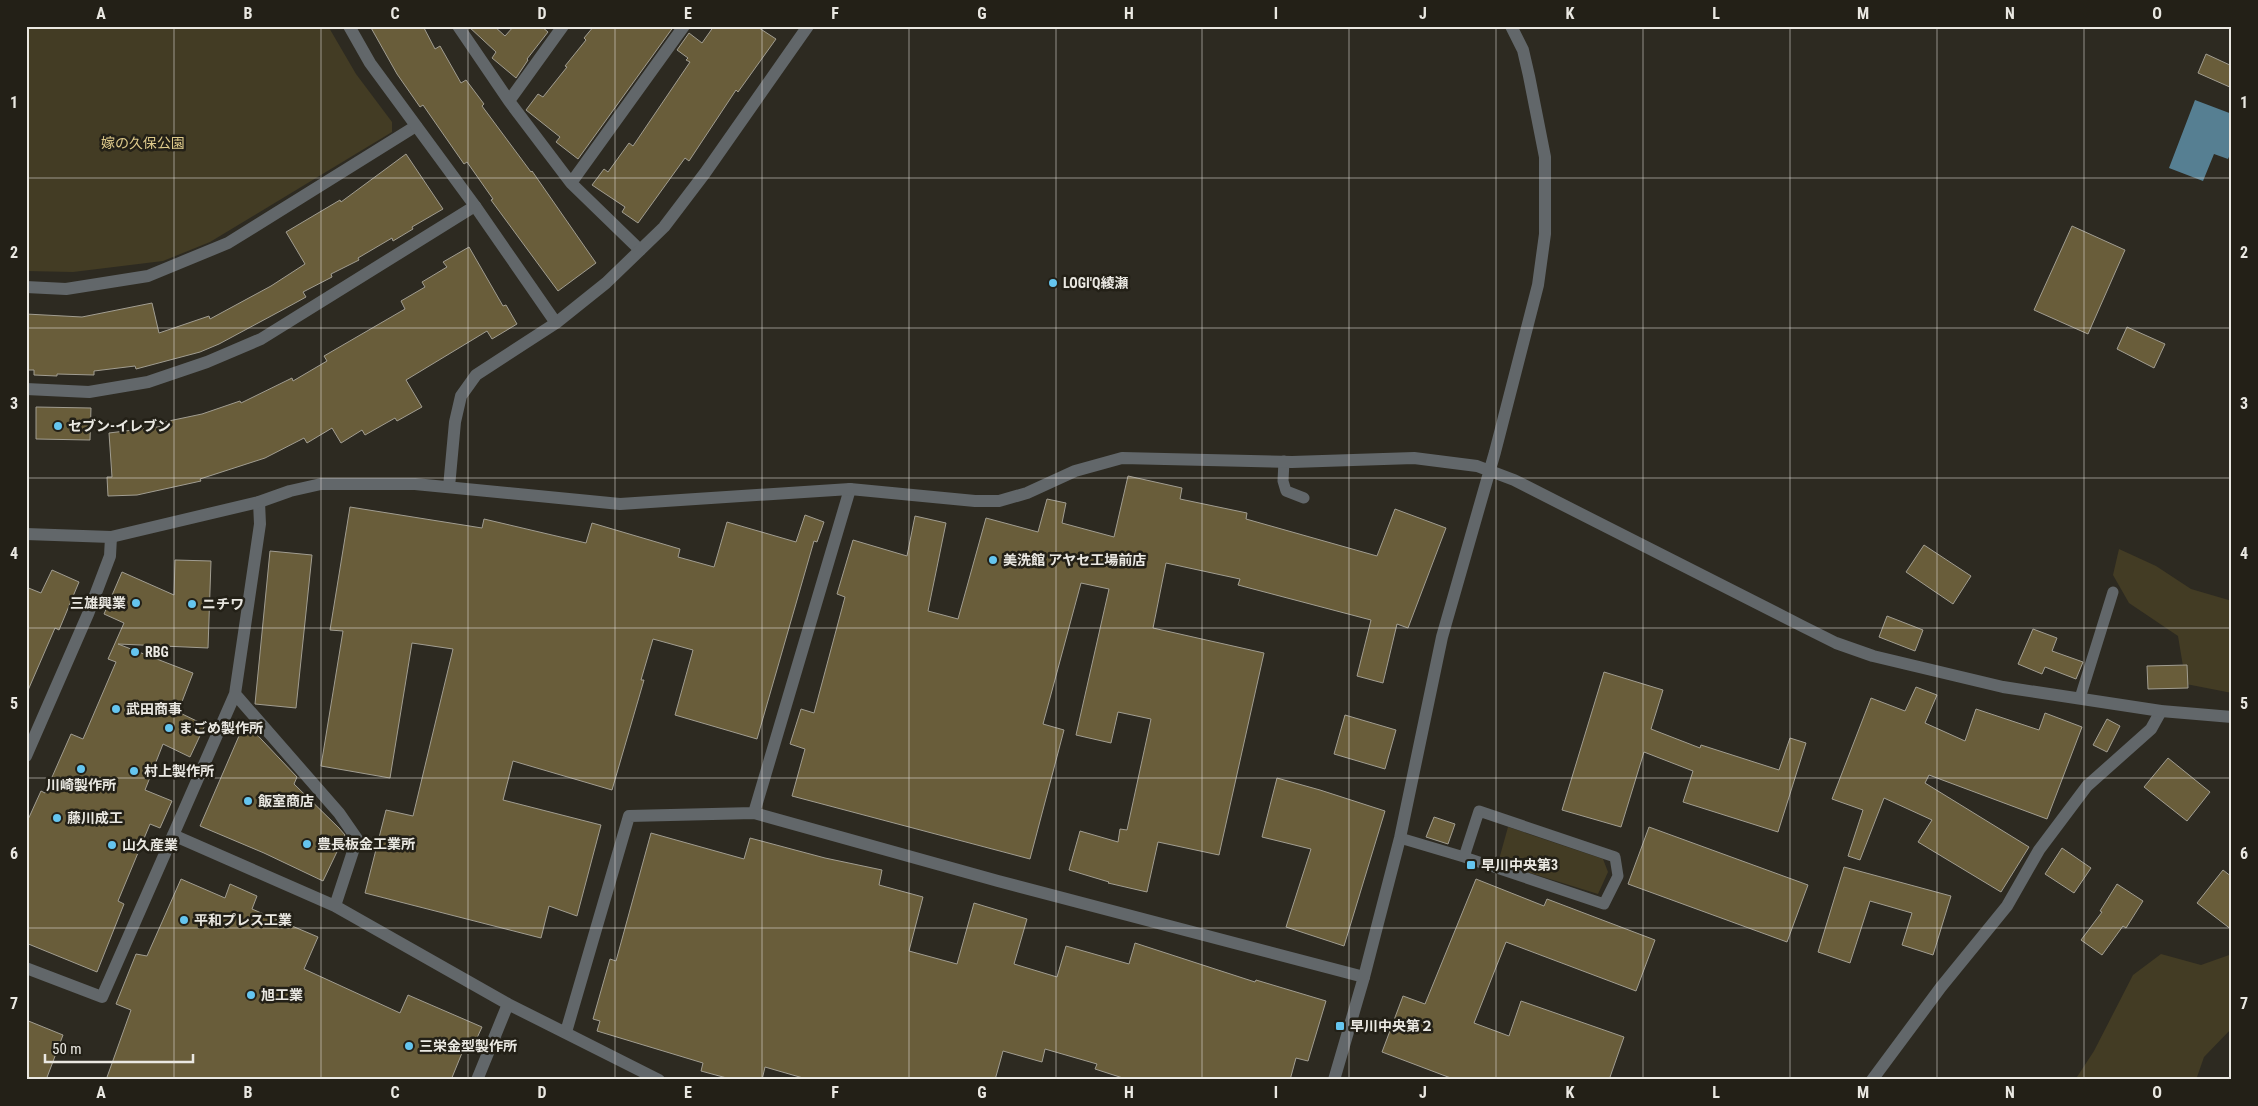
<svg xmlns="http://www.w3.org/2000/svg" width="2258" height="1106" font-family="'Roboto Condensed','Noto Sans JP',sans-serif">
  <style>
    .green { fill: #433c24 }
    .water { fill: #567f92 }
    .building { fill: #695d3a; stroke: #a19d91 }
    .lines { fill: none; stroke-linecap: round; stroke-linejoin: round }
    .service { stroke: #62676a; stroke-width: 11 }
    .minor { stroke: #62676a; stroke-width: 12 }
    .tertiary { stroke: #62676a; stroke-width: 12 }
    .grid { fill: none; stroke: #eae8e2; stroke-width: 1; stroke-opacity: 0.55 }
    .poi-dot { fill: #65c5ef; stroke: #232017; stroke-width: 2 }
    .labels { text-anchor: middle; stroke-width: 5; stroke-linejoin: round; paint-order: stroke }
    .park-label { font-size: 14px; fill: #deca8b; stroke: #232017 }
    .poi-label { font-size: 14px; font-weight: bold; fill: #eae8e2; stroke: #232017; text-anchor: start }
    .neatline { fill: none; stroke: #eae8e2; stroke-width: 2 }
    .grid-label { font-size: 16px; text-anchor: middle; font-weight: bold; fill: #eae8e2 }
  </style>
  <rect width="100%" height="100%" fill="#2d2a21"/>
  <path class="green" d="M26 26H328L356 74 392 122V132L210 242 163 261 73 272 26 271Z
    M2119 549 2156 566 2191 589 2232 601V693L2186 684 2178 636 2129 603 2113 575Z
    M1508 827 1603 859 1608 872 1598 894 1498 863Z
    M2161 954 2201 965 2232 954V1028L2204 1057 2196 1080H2075L2094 1051 2133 975Z"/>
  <path class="water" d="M2195 100 2232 114V150L2228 159 2214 154 2203 181 2169 168Z"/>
  <path class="building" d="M370 26H423L435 49 440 46 461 83 466 80 484 104 482 106 531 172 532 171 596 263 558 291 491 200 493 199 467 162 464 164 423 105 420 107 397 74Z
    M468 26H494L505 36 514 26H541L548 32 527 59 528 60 516 78 492 58 496 52Z
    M594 26H674L578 159 556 142 560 137 526 110 538 94 543 97 567 67 565 66 586 40 584 38Z
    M714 26H756L776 39 738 92 736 90 689 161 685 158 638 223 622 212 625 207 592 185 604 169 608 172 629 143 633 146 690 62 686 60 688 58 677 50 689 33 702 43Z
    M2206 54 2232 66V88L2198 73Z
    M406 154 443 209 412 227 413 229 393 241 392 238 358 258 359 260 331 274 332 277 303 292 306 297 286 308 219 344 200 352 136 369 135 366 94 371V375L57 374V376L34 375V370H26V314L82 317 152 303 159 333 209 316 210 319 271 286 305 264 286 232 340 200 341 202Z
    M2072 226 2125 250 2088 334 2034 310Z
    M469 247 503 306 506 305 517 324 492 339 487 331 406 380 422 407 397 421 395 418 365 435 362 430 341 443 332 428 307 443 304 438 265 458 200 479 201 481 137 495 108 496 107 477H112L109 433 165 426 164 422 202 414 240 401 241 403 292 378 293 381 327 361 324 356 405 309 401 301 425 287 422 282 447 267 443 262Z
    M2127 327 2165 344 2154 368 2117 349Z
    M36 407 91 408 90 440 36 439Z
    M1128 476 1182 488 1180 499 1247 513 1246 519 1377 556 1395 509 1446 528 1408 628 1397 624 1383 683 1357 676 1371 620 1238 585 1240 579 1166 563 1153 628 1264 653 1219 855 1158 842 1147 892 1108 883 1109 882 1069 870 1080 831 1118 842 1120 829 1127 830 1151 719 1118 712 1111 743 1076 735 1109 589 1081 583 1043 724 1064 730 1030 859 792 796 805 749 790 744 801 709 814 713 845 597 837 594 853 540 907 556 915 516 946 523 928 611 958 619 986 518 1038 532 1047 499 1066 503 1062 523 1114 537Z
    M350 507 482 528 484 519 586 543 592 523 680 549 678 557 714 567 727 522 796 542 805 515 824 522 817 542 814 541 757 739 675 715 693 650 653 639 641 680H644L612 790 513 761 503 800 601 825 577 916 549 906 541 938 365 893 386 810 413 816 453 649 412 643 390 778 321 766 343 631 330 630Z
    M1924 545 1971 576 1953 604 1906 572Z
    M270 551 312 555 296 708 255 704Z
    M175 560 211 561 208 648 118 644 193 673 178 712 205 725 190 757 163 744 145 790 172 801 160 828 150 824 118 901 124 904 97 972 26 943V824L41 791 45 793 71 734 83 739 116 662 108 659 124 623 104 614 122 572 174 595Z
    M52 570 79 582 59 630 55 628 26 695V587L41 593Z
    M1887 616 1923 630 1915 651 1879 637Z
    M2033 629 2057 638 2052 651 2083 662 2076 679 2045 667 2042 674 2018 664Z
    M2187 665 2188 688 2148 689 2147 666Z
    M1604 672 1663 690 1651 729 1700 748 1701 745 1779 770 1790 738 1806 743 1778 832 1683 802 1693 771 1644 752 1621 827 1562 810Z
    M1916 687 1937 695 1925 723 1965 741 1976 709 2039 730 2045 713 2082 727 2047 819 1929 775 1925 783 2029 847 2001 892 1918 842 1932 820 1884 798 1860 860 1848 856 1863 810 1832 799 1871 698 1905 711Z
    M1345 715 1396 730 1385 769 1334 754Z
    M2107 719 2120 726 2107 752 2093 745Z
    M245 722 297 777 294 784 339 828 345 835 323 881 264 853 200 826Z
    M2168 758 2210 792 2187 821 2144 787Z
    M1277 778 1320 790 1385 811 1344 946 1286 927 1311 849 1262 837Z
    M1434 817 1455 824 1448 844 1426 837Z
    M1649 827 1808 885 1787 942 1628 884Z
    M651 833 744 859 750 838 825 858 882 870 879 885 923 897 909 951 957 964 974 903 1027 919 1014 964 1057 977 1066 946 1129 964 1135 943 1255 982 1256 980 1326 1001 1308 1061 1296 1058 1290 1080H1129L1095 1069 1097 1064 1045 1049 1042 1062 1003 1051 995 1080H810L765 1067 762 1080H734L701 1071 703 1063 597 1031 600 1021 593 1019 610 959 616 961Z
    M2062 848 2091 868 2074 893 2045 874Z
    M1844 867 1951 896 1933 955 1902 945 1912 913 1870 901 1850 963 1818 952Z
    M2223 870 2232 877V930L2197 903Z
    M181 879 225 898 230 884 257 896 252 909 318 937 304 969 400 1013 408 995 482 1027 471 1051 464 1048 451 1080H106L131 1010 116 1004 136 954 147 956Z
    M1476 879 1544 906 1547 899 1655 940 1636 991 1506 942 1474 1023 1509 1036 1521 1001 1624 1037 1609 1080H1456L1382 1052 1403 996 1425 1004Z
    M2117 884 2143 901 2126 928 2123 926 2102 955 2081 940 2102 912 2100 911Z
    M26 1020 63 1035 46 1080H26Z"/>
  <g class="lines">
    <path class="service" d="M1284 461 1283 481 1286 491 1304 498
      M2080 698 2113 592
      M1400 838 1464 857 1604 904 1618 876 1615 857 1479 811 1464 857"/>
    <path class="minor" d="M458 26 509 101 571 183
      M509 101 563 26
      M640 250 571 183 684 26
      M26 287 66 289 148 276 228 243 416 126
      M26 389 89 392 148 382 207 362 261 339 475 206
      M235 694 339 813 357 839 335 906
      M26 756 88 614 110 556 111 537
      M754 813 850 489
      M173 835 335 906 508 1004 659 1080
      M26 968 102 997 235 694 260 524 259 502
      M566 1032 629 816 754 813 998 881 1364 977
      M477 1080 508 1004
      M1872 1080 1941 987 2007 906 2039 850 2087 786 2151 729 2161 711"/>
    <path class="tertiary" d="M349 26 370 63 475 206 556 323
      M449 487 455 422 461 396 476 375 556 323 606 283 664 227 705 173 808 26
      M26 534 111 537 259 502 290 491 321 484H415L620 504 850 489 975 501H999L1027 493 1075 471 1122 458 1292 462 1414 458 1477 466 1514 480 1802 626 1836 643 1873 656 2003 687 2161 711 2232 717
      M1334 1080 1364 977 1400 838 1442 637 1495 452 1538 285 1545 234V157L1529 76 1523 50 1511 26"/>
  </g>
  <path class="grid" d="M174 26V1080M321 26V1080M468 26V1080M615 26V1080M762 26V1080M909 26V1080M1056 26V1080M1202 26V1080M1349 26V1080M1496 26V1080M1643 26V1080M1790 26V1080M1937 26V1080M2084 26V1080M26 178H2232M26 328H2232M26 478H2232M26 628H2232M26 778H2232M26 928H2232"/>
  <g class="poi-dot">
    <circle cx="1053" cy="283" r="5"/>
    <circle cx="58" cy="426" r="5"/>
    <circle cx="993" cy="560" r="5"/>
    <circle cx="136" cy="603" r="5"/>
    <circle cx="192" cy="604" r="5"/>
    <circle cx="135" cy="652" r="5"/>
    <circle cx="116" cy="709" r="5"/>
    <circle cx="169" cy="728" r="5"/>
    <circle cx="81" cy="769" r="5"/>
    <circle cx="134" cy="771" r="5"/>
    <circle cx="248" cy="801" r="5"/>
    <circle cx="57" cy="818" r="5"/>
    <circle cx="307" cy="844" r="5"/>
    <circle cx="112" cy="845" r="5"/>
    <rect x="1466" y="860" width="10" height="10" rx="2.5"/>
    <circle cx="184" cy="920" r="5"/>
    <circle cx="251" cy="995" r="5"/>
    <rect x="1335" y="1021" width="10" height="10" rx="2.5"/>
    <circle cx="409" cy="1046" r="5"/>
  </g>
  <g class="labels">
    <g class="park-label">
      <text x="143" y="148">嫁の久保公園</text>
    </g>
    <g class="poi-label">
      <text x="1063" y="288">LOGI'Q綾瀬</text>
      <text x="68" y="431">セブン-イレブン</text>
      <text x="1003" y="565">美洗館 アヤセ工場前店</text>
      <text x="126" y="608" text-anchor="end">三雄興業</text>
      <text x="202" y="609">ニチワ</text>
      <text x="145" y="657">RBG</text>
      <text x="126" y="714">武田商事</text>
      <text x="179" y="733">まごめ製作所</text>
      <text x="144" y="776">村上製作所</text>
      <text x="81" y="790" text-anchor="middle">川崎製作所</text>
      <text x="258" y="806">飯室商店</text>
      <text x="67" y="823">藤川成工</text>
      <text x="317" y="849">豊長板金工業所</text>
      <text x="122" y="850">山久産業</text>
      <text x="1481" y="870">早川中央第3</text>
      <text x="194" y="925">平和プレス工業</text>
      <text x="261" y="1000">旭工業</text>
      <text x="1350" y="1031">早川中央第２</text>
      <text x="419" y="1051">三栄金型製作所</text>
    </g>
  </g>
  <rect width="2258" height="1106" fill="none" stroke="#232017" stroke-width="55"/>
  <path d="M45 1054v8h148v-8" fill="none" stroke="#eae8e2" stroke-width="2.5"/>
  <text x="52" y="1054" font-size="15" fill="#eae8e2" stroke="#232017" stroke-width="4" paint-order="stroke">50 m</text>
  <rect x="28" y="28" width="2202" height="1050" class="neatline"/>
  <g class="grid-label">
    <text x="101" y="19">A</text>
    <text x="248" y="19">B</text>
    <text x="395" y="19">C</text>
    <text x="542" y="19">D</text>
    <text x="688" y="19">E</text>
    <text x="835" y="19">F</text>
    <text x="982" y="19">G</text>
    <text x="1129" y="19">H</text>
    <text x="1276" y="19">I</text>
    <text x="1423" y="19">J</text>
    <text x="1570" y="19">K</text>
    <text x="1716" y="19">L</text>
    <text x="1863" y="19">M</text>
    <text x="2010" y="19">N</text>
    <text x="2157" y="19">O</text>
    <text x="14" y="108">1</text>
    <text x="2244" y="108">1</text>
    <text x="14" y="258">2</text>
    <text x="2244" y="258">2</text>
    <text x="14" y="409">3</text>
    <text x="2244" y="409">3</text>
    <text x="14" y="559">4</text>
    <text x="2244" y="559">4</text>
    <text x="14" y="709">5</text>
    <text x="2244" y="709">5</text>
    <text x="14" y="859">6</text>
    <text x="2244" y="859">6</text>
    <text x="14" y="1009">7</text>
    <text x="2244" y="1009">7</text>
    <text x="101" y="1098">A</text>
    <text x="248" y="1098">B</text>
    <text x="395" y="1098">C</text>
    <text x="542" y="1098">D</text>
    <text x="688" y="1098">E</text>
    <text x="835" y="1098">F</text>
    <text x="982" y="1098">G</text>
    <text x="1129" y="1098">H</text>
    <text x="1276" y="1098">I</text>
    <text x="1423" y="1098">J</text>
    <text x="1570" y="1098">K</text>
    <text x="1716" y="1098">L</text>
    <text x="1863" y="1098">M</text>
    <text x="2010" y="1098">N</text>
    <text x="2157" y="1098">O</text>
  </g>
</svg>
